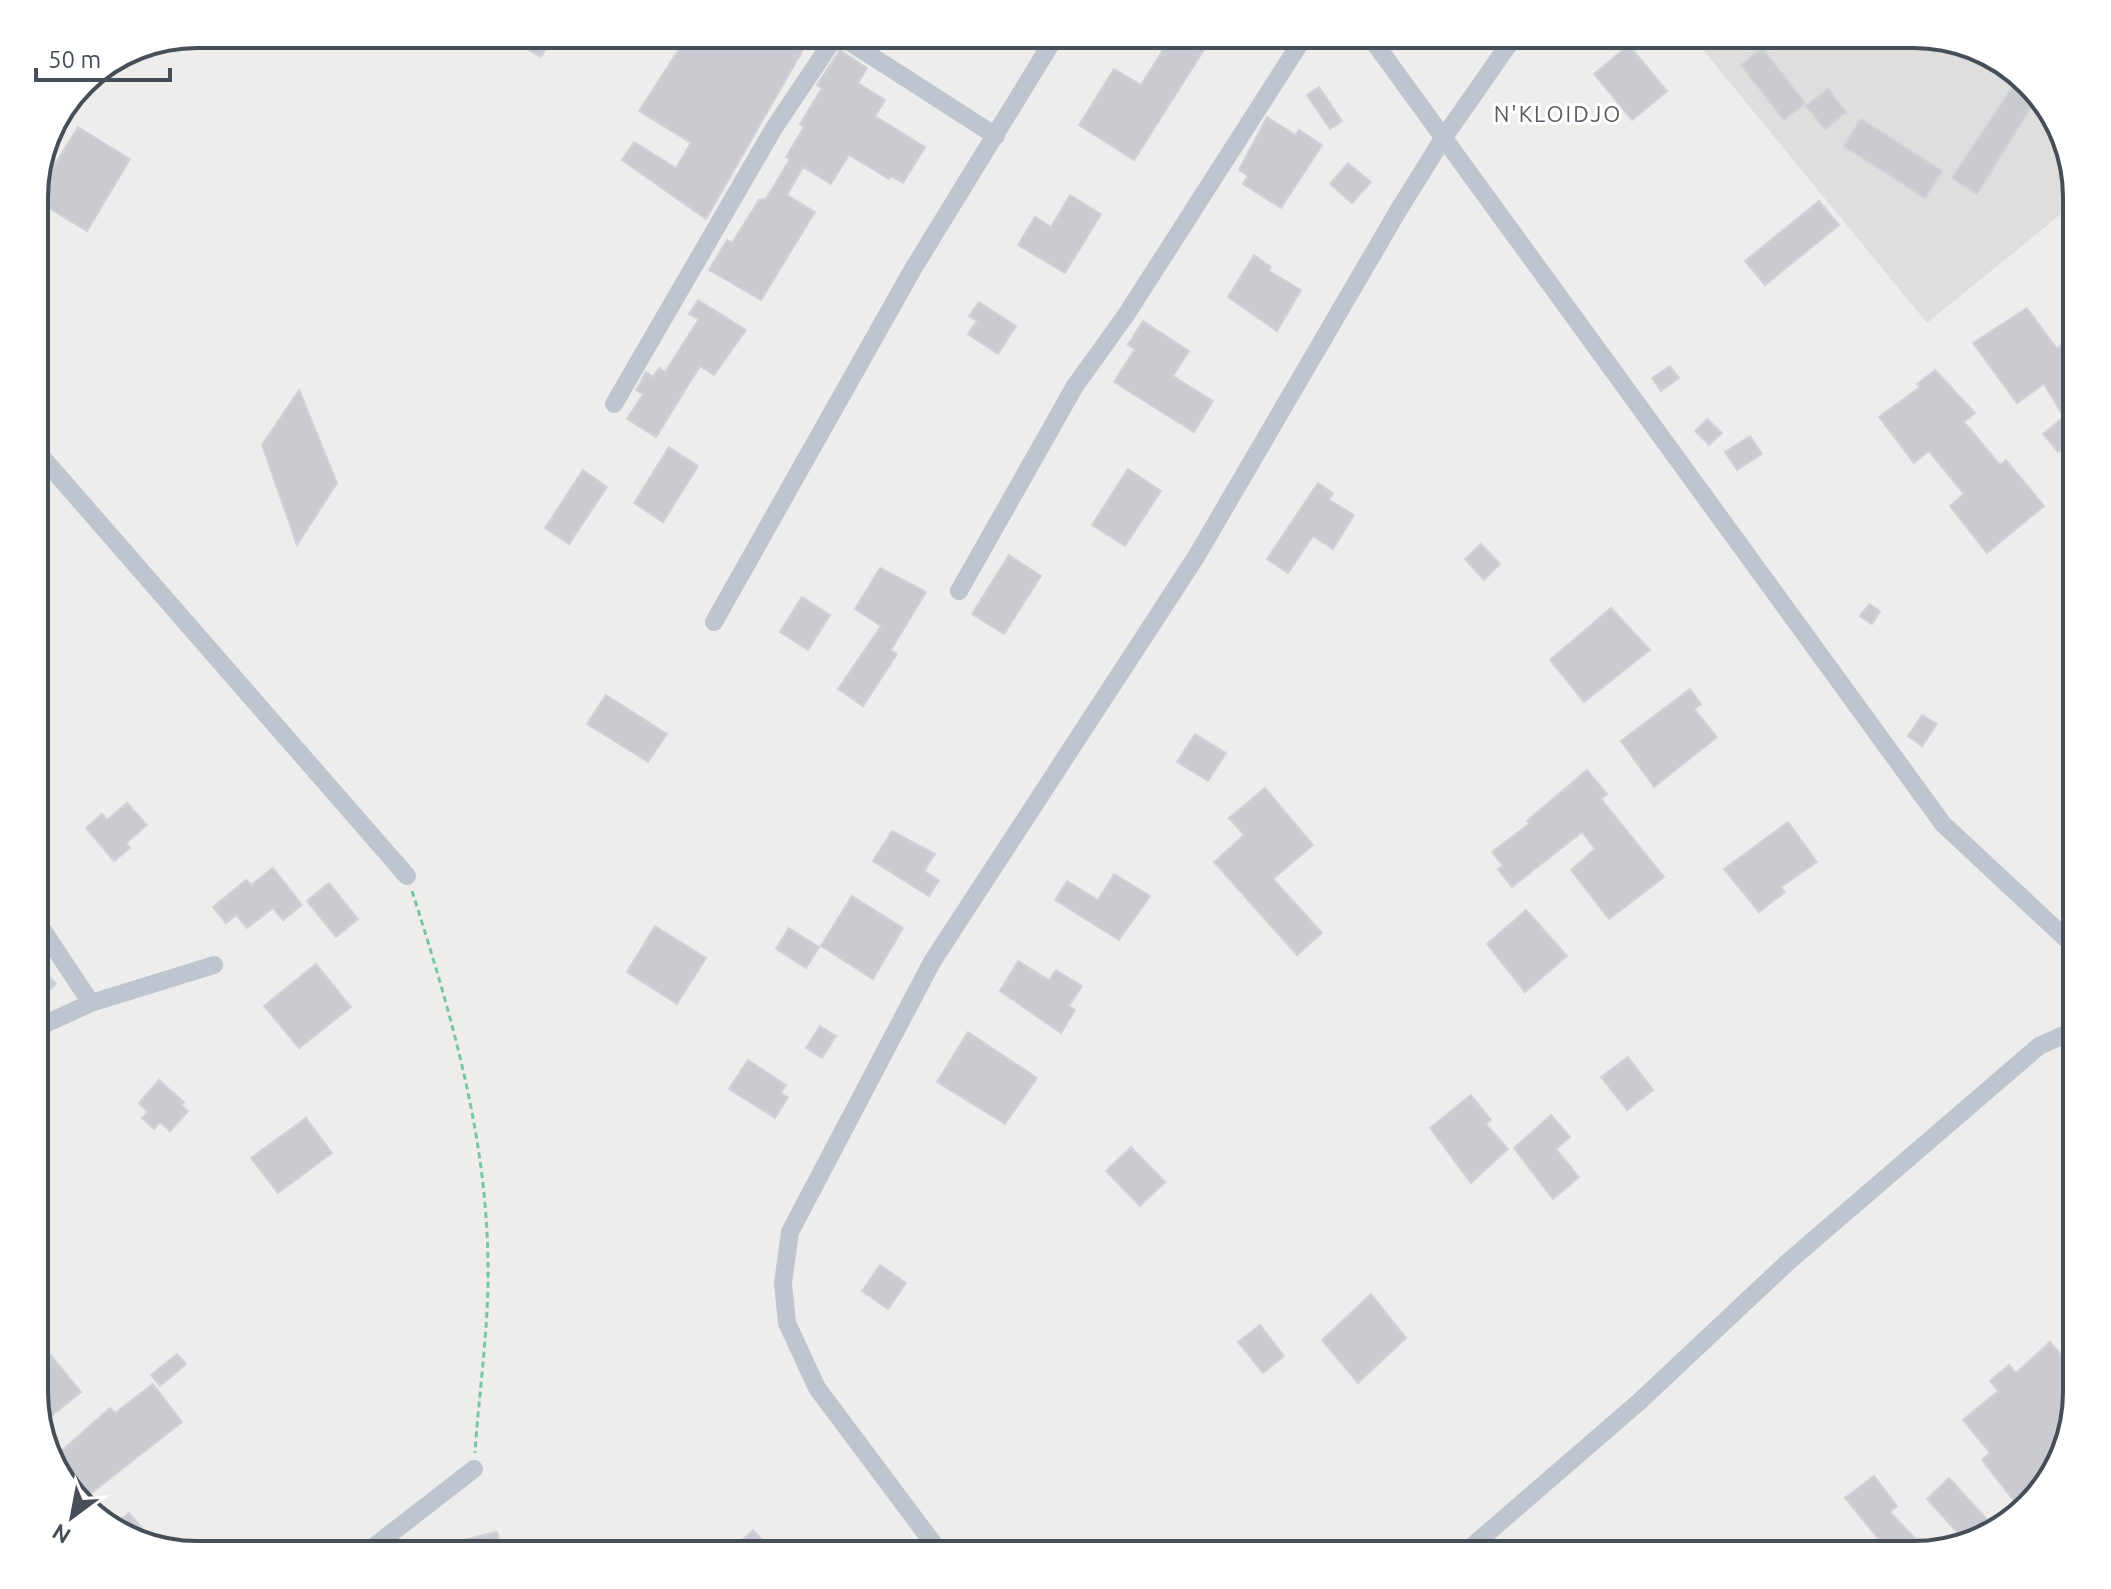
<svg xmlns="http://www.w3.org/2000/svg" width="2111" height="1589" font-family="Ubuntu,sans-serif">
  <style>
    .education { fill: #e0dddd }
    .building { fill: #cacbd1; stroke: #d0d2d8; stroke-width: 2 }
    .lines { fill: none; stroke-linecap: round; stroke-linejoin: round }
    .path { stroke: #76c7a5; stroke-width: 3; stroke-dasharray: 6 4; stroke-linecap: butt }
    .minor { stroke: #bec5ce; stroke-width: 18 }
    .labels { text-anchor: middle; stroke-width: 6; stroke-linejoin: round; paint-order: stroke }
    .neighbourhood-label { font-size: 22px; letter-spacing: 2px; fill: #595c61; stroke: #fff }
    .rim { fill: none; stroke: #464e58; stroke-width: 4 }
  </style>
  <rect width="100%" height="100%" fill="#efecec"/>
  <path class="education" d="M1690 34H1914L2013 68 2060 125 2077 201 1927 323Z"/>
  <path class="building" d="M501 34H555L541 57Z
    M689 34H812L706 219 622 160 634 142 676 168 691 143 639 111Z
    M1150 34H1190L1207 45 1134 160 1079 125 1114 69 1141 85 1166 45Z
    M1629 45 1667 91 1632 120 1594 74Z
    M1762 48 1805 103 1784 120 1741 65Z
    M840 50 867 68 858 83 885 100 875 116 925 147 903 183 891 176 889 179 849 155 831 184 803 167 787 195 815 212 761 300 709 270 727 240 732 243 759 200 766 199 790 159 786 157 804 127 800 124 822 88 817 85Z
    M2020 76 2037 97 1977 194 1952 178Z
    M1319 87 1342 121 1330 129 1307 95Z
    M1828 89 1846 112 1825 129 1806 106Z
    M1267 117 1295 135 1299 130 1322 145 1281 208 1243 184 1248 176 1239 170Z
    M1861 119 1942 171 1925 198 1844 146Z
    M78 127 130 159 87 231 34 199Z
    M1348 163 1371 182 1352 203 1330 184Z
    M1070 195 1101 214 1065 273 1018 245 1035 217 1051 227Z
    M1819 201 1839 225 1765 285 1745 261Z
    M1254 255 1271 267 1269 271 1301 290 1277 331 1228 297Z
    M698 300 746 330 714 375 700 366 656 437 627 419 643 394 636 390 646 372 653 377 659 368 665 372 699 319 689 314Z
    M979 302 1016 326 998 354 968 334 977 321 969 316Z
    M2027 308 2057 349 2077 332V357L2069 364 2077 376V437L2058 452 2043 434 2064 417 2044 384 2017 403 1973 343Z
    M1143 321 1189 351 1173 376 1213 401 1194 432 1114 382 1135 349 1128 345Z
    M1670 366 1679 378 1661 391 1652 378Z
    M1935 370 1975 413 1964 422 2000 465 2006 460 2044 506 1987 553 1950 506 1964 494 1929 451 1914 463 1879 417 1920 387 1917 384Z
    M299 390 337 483 297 545 262 445Z
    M1707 419 1722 433 1709 445 1695 431Z
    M1750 436 1762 454 1737 470 1725 452Z
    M669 447 698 466 663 522 634 503Z
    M1128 469 1161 491 1125 546 1092 525Z
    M583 470 607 487 569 544 545 528Z
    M1318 483 1333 493 1329 500 1354 515 1333 549 1313 536 1288 573 1267 559Z
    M1481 544 1500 564 1484 580 1465 559Z
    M1009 555 1041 576 1004 634 972 614Z
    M880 568 926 592 891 650 897 654 863 706 838 689 881 626 855 609Z
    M802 597 830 615 808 650 780 632Z
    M1869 604 1880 611 1872 624 1860 616Z
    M1611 608 1650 650 1584 702 1550 660Z
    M1690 689 1701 704 1694 709 1717 737 1654 787 1621 741Z
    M606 695 667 734 648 762 587 724Z
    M1922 715 1937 724 1922 746 1908 736Z
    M1195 734 1226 753 1208 781 1177 762Z
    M1587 770 1607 794 1601 799 1664 877 1609 919 1571 870 1595 849 1582 832 1512 887 1498 869 1503 866 1492 852 1529 824 1527 821Z
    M1265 788 1313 845 1273 879 1322 933 1297 955 1214 862 1244 835 1229 818Z
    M127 803 147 825 126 843 130 848 114 861 86 828 102 814 107 820Z
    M1788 822 1817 862 1781 887 1785 892 1759 912 1724 869Z
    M892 831 935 854 924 871 939 880 929 896 873 861Z
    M273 868 302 905 283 920 273 908 247 928 236 915 226 923 213 907 246 880 251 885Z
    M1114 874 1150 896 1119 940 1055 900 1067 881 1098 900Z
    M329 883 358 919 336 937 307 901Z
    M852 896 903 928 873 979 821 946Z
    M1526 910 1567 956 1525 992 1487 944Z
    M655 926 706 958 677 1004 627 972Z
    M789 928 819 947 806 968 776 949Z
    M34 960 56 984 34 1003Z
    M1018 961 1049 980 1056 970 1082 986 1069 1006 1075 1010 1061 1033 1000 991Z
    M316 964 351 1007 299 1048 264 1006Z
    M820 1026 836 1036 822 1058 806 1048Z
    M968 1032 1037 1078 1005 1124 937 1082Z
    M1628 1057 1653 1090 1627 1110 1601 1077Z
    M748 1060 786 1085 781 1093 788 1097 775 1118 729 1089Z
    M159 1080 184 1102 181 1105 188 1111 170 1131 160 1122 154 1129 142 1118 148 1112 139 1103Z
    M1471 1095 1491 1120 1486 1124 1508 1149 1471 1183 1430 1128Z
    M1551 1115 1570 1137 1556 1149 1579 1177 1553 1199 1514 1148Z
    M306 1118 332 1153 278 1193 251 1158Z
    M1131 1147 1165 1182 1140 1206 1106 1171Z
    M880 1265 906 1283 888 1309 862 1291Z
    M1371 1294 1406 1338 1358 1383 1322 1340Z
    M1260 1325 1284 1356 1263 1373 1238 1342Z
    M2050 1342 2077 1373V1392L2045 1485 2018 1506 1982 1460 1990 1453 1963 1420 1998 1391 1990 1381 2009 1365 2016 1373Z
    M48 1352 81 1392 40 1425 34 1402V1362Z
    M177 1354 186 1364 160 1386 151 1375Z
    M153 1384 182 1422 81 1501 50 1461 110 1408 115 1413Z
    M1874 1476 1897 1506 1890 1512 1928 1552 1885 1555 1877 1546 1881 1542 1845 1498Z
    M1949 1478 1991 1524 1973 1541 1967 1543 1927 1499Z
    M129 1513 152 1540 113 1526Z
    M753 1530 776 1555H743L735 1547Z
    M497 1532 503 1555H463L459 1541Z"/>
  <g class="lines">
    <path class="path" d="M412 891C451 1013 487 1136 488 1265 489 1327 479 1391 475 1453
      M34 1292 38 1290"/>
    <path class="minor" d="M1368 34 1943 824 2077 949
      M614 404 774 128 837 34 996 136
      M34 448 407 876
      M959 591 1075 386 1126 315 1306 34
      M714 622 913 269 1057 34
      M34 917 91 1003
      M34 1029 91 1003 214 965
      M363 1555 474 1469
      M942 1555 817 1388 787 1323 783 1283 790 1232 932 962 1196 557 1398 211 1444 137 1516 34
      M1462 1555 1640 1401 1788 1262 2039 1046 2077 1029"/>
  </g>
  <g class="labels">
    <g class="neighbourhood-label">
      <text x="1558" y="122">N'KLOIDJO</text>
    </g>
  </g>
  <path d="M0 0H2111V1589H0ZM197 48H1914A149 149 0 0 1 2063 197V1392A149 149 0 0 1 1914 1541H197A149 149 0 0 1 48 1392V197A149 149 0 0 1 197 48Z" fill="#fff" fill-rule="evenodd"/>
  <path class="rim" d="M197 48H1914A149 149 0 0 1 2063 197V1392A149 149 0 0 1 1914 1541H197A149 149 0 0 1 48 1392V197A149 149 0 0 1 197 48Z"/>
  <g transform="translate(72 1517) rotate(212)" stroke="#ffffff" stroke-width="6" paint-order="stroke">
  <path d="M0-6L14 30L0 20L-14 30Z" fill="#464e58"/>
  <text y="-12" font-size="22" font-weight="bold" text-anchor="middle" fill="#464e58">N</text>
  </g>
  <path d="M36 68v12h134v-12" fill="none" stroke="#464e58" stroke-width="4"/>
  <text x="48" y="68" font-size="24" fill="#464e58" stroke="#ffffff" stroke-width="6" paint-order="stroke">50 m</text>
</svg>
